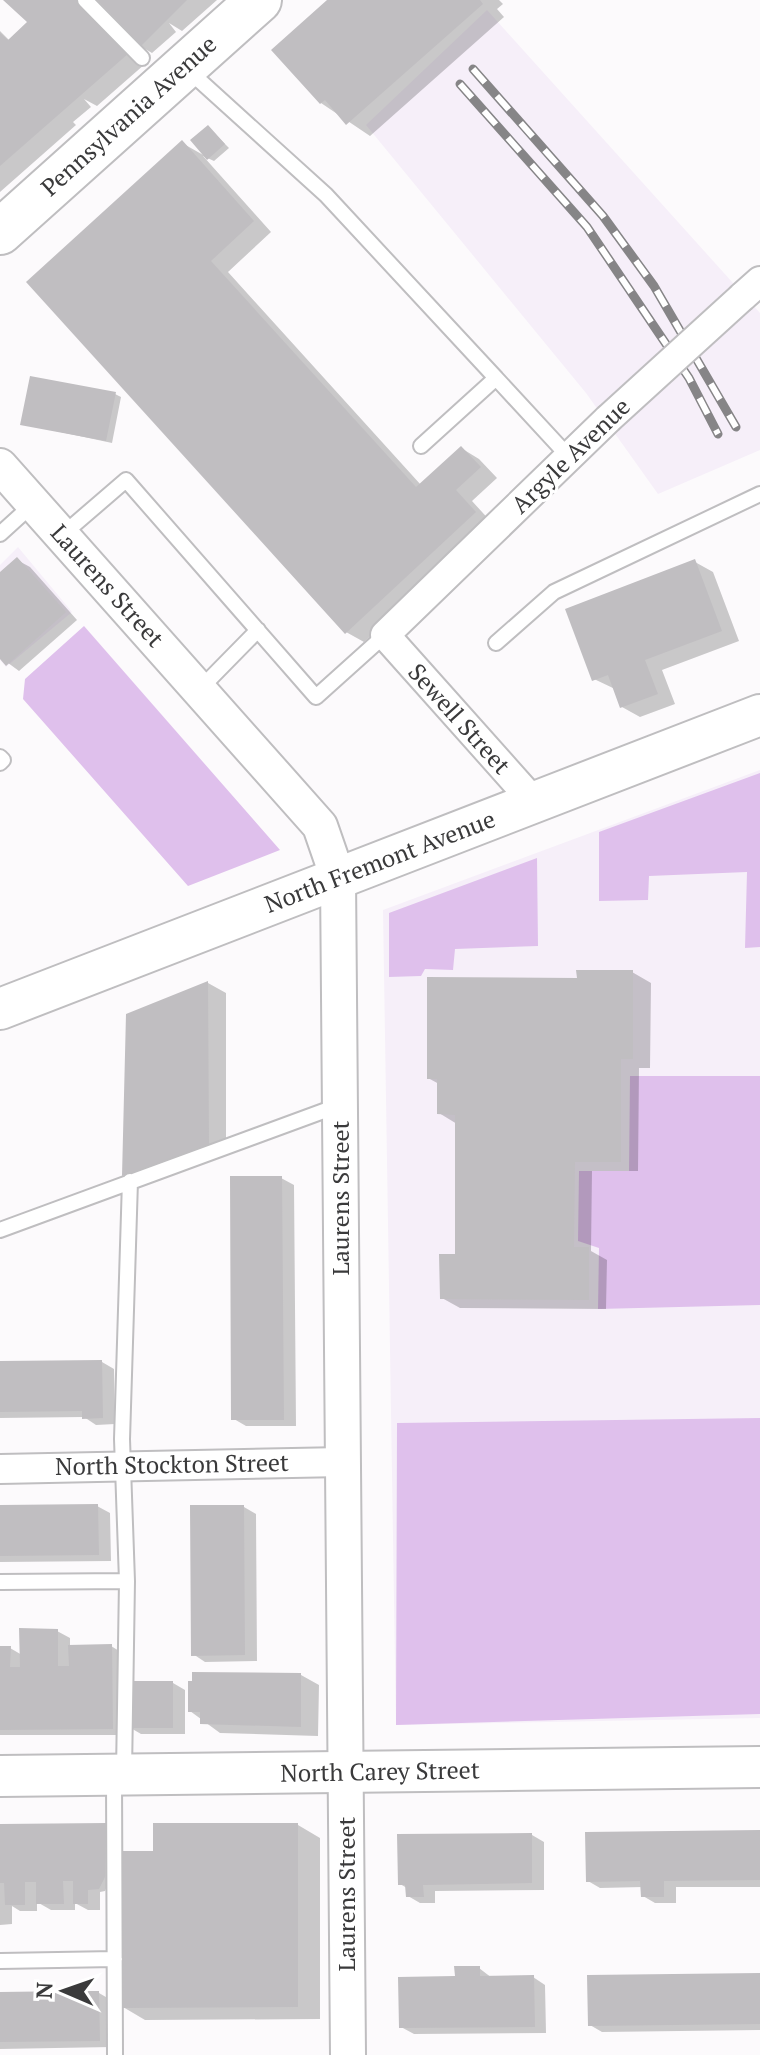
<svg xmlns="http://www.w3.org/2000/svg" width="760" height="2055" font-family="'PT Serif',serif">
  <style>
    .built { fill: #f6eff9 }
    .green { fill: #dfc0ec }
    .shadow { fill: #0003 }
    .building { fill: #c0bec1 }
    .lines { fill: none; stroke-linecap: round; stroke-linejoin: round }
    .service-casing { stroke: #bfbec0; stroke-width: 18 }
    .minor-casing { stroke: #bfbec0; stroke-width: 32 }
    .tertiary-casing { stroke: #bfbec0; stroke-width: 38 }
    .secondary-casing { stroke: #bfbec0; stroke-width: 44 }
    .primary-casing { stroke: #bfbec0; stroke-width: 48 }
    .service { stroke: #fff; stroke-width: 14 }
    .minor { stroke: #fff; stroke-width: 28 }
    .tertiary { stroke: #fff; stroke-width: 34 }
    .secondary { stroke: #fff; stroke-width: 40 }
    .primary { stroke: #fff; stroke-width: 44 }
    .rail-casing { stroke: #868587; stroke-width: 9 }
    .rail { stroke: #fff; stroke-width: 6; stroke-dasharray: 18; stroke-linecap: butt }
    .minor-bridge-casing { stroke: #bfbec0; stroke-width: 32; stroke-linecap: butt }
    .minor-bridge { stroke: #fff; stroke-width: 28 }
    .labels { text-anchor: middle; stroke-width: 6; stroke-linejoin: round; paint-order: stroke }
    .street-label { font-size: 24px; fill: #3a3a3b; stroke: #fff }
  </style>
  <rect width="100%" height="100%" fill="#fcfafc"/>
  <path class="built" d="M487 10 760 313V450L658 494 586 393 366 125Z
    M18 547 72 612 6 667 0 660V565Z
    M760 770V1718L396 1725 383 910Z"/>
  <path class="green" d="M84 626 280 850 188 886 23 699 25 679Z
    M760 773V947L745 948 747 872 649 876 648 900 599 901V832Z
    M537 858 538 946 455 949 453 970 425 969 421 976 389 977V913Z
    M630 1076H760V1305L598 1309 599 1248 578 1241 579 1171H629Z
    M760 1418V1714L396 1725 397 1423Z"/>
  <path class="shadow" d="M7 0H81L145 64 97 106 84 99 91 107 73 122 76 125 0 192V31L10 41 30 22Z
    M99 0H217L182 31 169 23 176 32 152 53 140 46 139 40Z
    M330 0H499L503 4 497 9 504 17 370 136 321 103Z
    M208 127 229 148 214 161 203 156 271 232 228 272 421 485 461 448 479 459 497 478 472 501 493 524 364 642 346 632 29 283 182 143 205 156Z
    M115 394 121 397 112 443 23 424Z
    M17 560 30 567 77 620 19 671 0 657V575Z
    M695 562 713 572 739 641 662 670 675 704 640 717 622 707 615 689 594 679Z
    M632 972 651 983 650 1068H639L638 1171H592L591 1251 607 1260 606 1309 460 1308 442 1298 457 1256V1124L439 1113V1084L428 1078 579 980Z
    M208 983 226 993V1155L142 1185 124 1175Z
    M281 1178 294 1185 296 1426H246L234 1419Z
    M102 1362 114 1369 115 1424 96 1425 84 1417 0 1418V1363Z
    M97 1506 110 1513 111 1561 0 1562V1507Z
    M244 1507 256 1514 257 1661 205 1662 193 1654Z
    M57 1631 70 1638V1647L111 1646 124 1654 125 1735H0V1648H10L22 1655Z
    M301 1675 319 1685 318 1736 220 1733 190 1711Z
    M173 1683 185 1690V1734H141L129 1727Z
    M106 1825 111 1828 110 1880 105 1891 100 1892V1910H88L75 1903V1910H51L37 1902V1911H20L12 1906V1924L0 1925V1827Z
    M298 1825 320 1838V2019L145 2020 123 2007 155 1853Z
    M760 1832V1887H676V1903H655L643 1896V1887L600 1888 588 1881Z
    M532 1835 544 1842V1890L435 1891V1903H420L408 1896 407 1888 400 1884Z
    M479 1968 492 1978 533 1977 545 1985 546 2033 414 2034 401 2027 457 1978Z
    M760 1975V2030L602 2032 590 2025Z
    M99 1993 111 2000 112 2047 0 2049V1994Z"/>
  <path class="building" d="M3 0H76L129 53 0 166V33L8 40 27 22Z
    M97 0H187L139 48 134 43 136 40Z
    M327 0H480L483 4 346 125 325 100 320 104 271 50Z
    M208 125 225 144 207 160 190 140Z
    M182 140 254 221 211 261 416 487 461 446 481 467 456 490 476 512 345 634 26 282Z
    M30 376 116 392 106 441 20 425Z
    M17 557 66 612 6 666 0 659V572Z
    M695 559 722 631 645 660 658 694 620 708 608 675 592 681 565 609Z
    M576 970H633V1059H621V1162H575L574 1247H589V1300L440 1299 439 1254H455V1115L437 1114V1079H427V977L577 978Z
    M208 981 209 1145 122 1176 126 1014Z
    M230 1176H282L284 1420H231Z
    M102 1360 103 1418 82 1419V1411L0 1412V1361Z
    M98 1504 99 1555 0 1556V1505Z
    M190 1505H244L245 1655 191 1656Z
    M19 1628 58 1629V1666H69L68 1645 112 1644 113 1729 0 1730V1646H11L10 1667H20Z
    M192 1672 301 1673V1727L200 1724V1712H188V1681H192Z
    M128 1681H173V1728H127Z
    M106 1823 105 1877 99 1889 88 1890V1904H73V1881H63L64 1904H36V1882H25V1905H5L4 1883H0V1824Z
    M153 1823H298V2007L121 2008V1851H153Z
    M760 1830V1880L664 1881V1897H641L640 1881 586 1882 585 1832Z
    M532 1833V1883L423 1885 424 1897H406L405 1885H398L397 1834Z
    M454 1966H480V1976L534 1975 535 2027 399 2028 398 1977 455 1976Z
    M760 1973V2024L588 2026 587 1975Z
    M73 1991H99L100 2041 0 2042V1992Z"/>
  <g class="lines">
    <defs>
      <path id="service" d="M85 0 142 58
        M188 70 326 195 496 378
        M421 446 496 378 569 457
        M0 534 33 504
        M61 536 126 480 316 697 385 635
        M496 643 554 592 760 494
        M200 689 258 630
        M0 757 3 760 0 763
        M0 1230 340 1105
        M0 1582 127 1581
        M124 1772 127 1581 122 1439 130 1181
        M114 1776 115 2055
        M0 1961 115 1959"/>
      <path id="minor" d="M742 297 760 281
        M534 802 385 635 608 419
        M0 1469 343 1462"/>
      <path id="tertiary" d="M0 466 320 826 338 878 348 2055"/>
      <path id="secondary" d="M0 1009 760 715
        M0 1776 760 1767"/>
      <path id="primary" d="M0 232 259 0"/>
    </defs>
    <use href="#service" class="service-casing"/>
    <use href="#minor" class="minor-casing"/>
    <use href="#tertiary" class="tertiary-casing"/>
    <use href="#secondary" class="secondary-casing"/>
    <use href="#primary" class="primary-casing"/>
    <use href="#service" class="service"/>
    <use href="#minor" class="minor"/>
    <use href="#tertiary" class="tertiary"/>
    <use href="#secondary" class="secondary"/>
    <use href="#primary" class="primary"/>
    <defs>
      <path id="rail" d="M473 69 603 216 654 286 736 427
        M460 84 587 227 689 378 718 434"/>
    </defs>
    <use href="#rail" class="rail-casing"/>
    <use href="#rail" class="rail"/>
    <defs>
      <path id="minor-bridge" d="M608 419 742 297"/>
    </defs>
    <use href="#minor-bridge" class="minor-bridge-casing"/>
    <use href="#minor-bridge" class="minor-bridge"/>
  </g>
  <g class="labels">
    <g class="street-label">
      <text transform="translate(129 116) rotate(-42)" y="8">Pennsylvania Avenue</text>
      <text transform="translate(571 456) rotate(-44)" y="8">Argyle Avenue</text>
      <text transform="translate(107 586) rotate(48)" y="8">Laurens Street</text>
      <text transform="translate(459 719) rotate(48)" y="8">Sewell Street</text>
      <text transform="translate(380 862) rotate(-21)" y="8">North Fremont Avenue</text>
      <text transform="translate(341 1198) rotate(-90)" y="8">Laurens Street</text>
      <text transform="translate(172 1465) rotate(-1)" y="8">North Stockton Street</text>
      <text transform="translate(380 1772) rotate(-1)" y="8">North Carey Street</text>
      <text transform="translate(347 1894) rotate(-90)" y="8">Laurens Street</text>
    </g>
  </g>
  <g transform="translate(64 1991) rotate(272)" stroke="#ffffff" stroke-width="6" paint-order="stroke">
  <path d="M0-6L14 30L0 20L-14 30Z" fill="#3a3a3b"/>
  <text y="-12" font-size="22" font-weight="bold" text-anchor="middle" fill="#3a3a3b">N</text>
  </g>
</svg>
